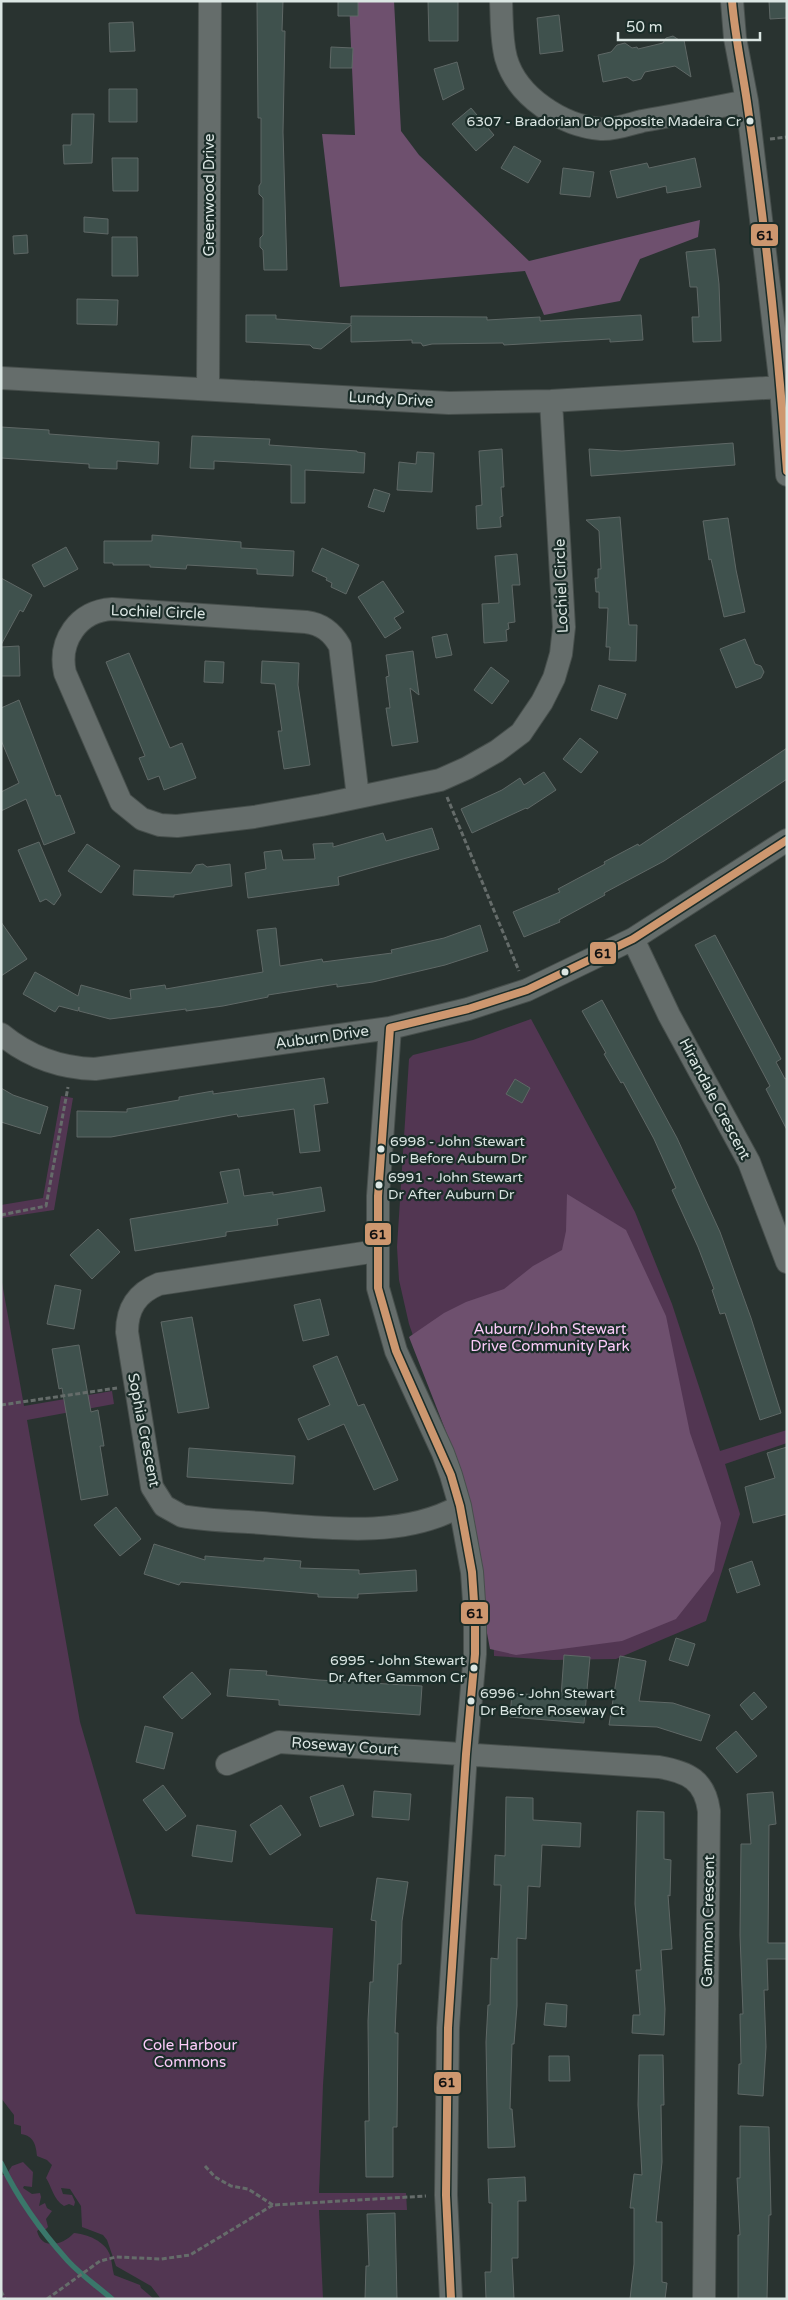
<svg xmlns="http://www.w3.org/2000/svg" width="788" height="2300" font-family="'Varela Round',sans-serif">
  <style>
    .green { fill: #523652 }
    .forest { fill: #6e506e }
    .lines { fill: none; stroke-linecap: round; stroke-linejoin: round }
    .stream { stroke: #3a776a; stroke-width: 5.5 }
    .building { fill: #3f514d; stroke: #5f6866 }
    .minor-casing { stroke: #474f4c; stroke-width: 24 }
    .path { stroke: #656c6a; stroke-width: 3; stroke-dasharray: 5 2.5; stroke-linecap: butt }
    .minor { stroke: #656d6b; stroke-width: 22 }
    .bus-1-casing { stroke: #1b2d29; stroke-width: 11 }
    .bus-1 { stroke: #cd976f; stroke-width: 8 }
    .bus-dot { fill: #dbe6e3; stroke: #1b2d29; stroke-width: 2 }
    .labels { text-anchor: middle; stroke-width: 4.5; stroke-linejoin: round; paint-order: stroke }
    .bus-label { font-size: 14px; fill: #dbe6e3; stroke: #1b2d29; text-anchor: start }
    .street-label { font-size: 15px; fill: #dbe6e3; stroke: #1b2d29 }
    .park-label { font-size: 15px; fill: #fbcbf9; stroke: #1b2d29 }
    .line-badge { stroke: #1b2d29; stroke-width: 2 }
    .pale-badge-label { font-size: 14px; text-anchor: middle; font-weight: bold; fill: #111 }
  </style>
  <rect width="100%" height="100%" fill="#293330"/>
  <path class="green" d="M531 1019 635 1212 672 1304 720 1451 787 1430V1443L725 1464 740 1514 706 1621 616 1659 553 1660 494 1656 492 1562 409 1324 399 1280 397 1247 409 1059 413 1055 473 1040Z
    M61 1096 73 1098 54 1210 1 1218V1205L43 1198Z
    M1 1277 24 1406 112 1391 114 1404 27 1420 80 1722 136 1914 333 1928 323 2085 319 2193H406L407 2210H319L323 2299H161L151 2286 116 2266 107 2240 103 2235 82 2227 81 2206 70 2189 61 2188 63 2194 72 2195 75 2202 74 2206 69 2204 64 2206C53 2199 52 2187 46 2178L52 2165 47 2160 37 2156C36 2145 34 2136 21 2134V2126L14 2124V2115L1 2098Z
    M23 2162 33 2172 32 2187 24 2186 23 2188 32 2194 40 2193 41 2197 39 2206 45 2203 47 2208 52 2211 46 2219 48 2227 46 2229H40L37 2231C42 2251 63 2245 74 2233 87 2234 105 2241 110 2255 112 2261 112 2268 114 2275L140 2285 141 2288 154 2299H1V2175H6L12 2166Z"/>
  <path class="forest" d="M349 1H394L401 131 419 155 529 261 700 220 698 237 640 259 620 301 544 315 525 271 340 287 322 134 355 135Z
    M567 1194 626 1230 666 1316 690 1433 721 1523 714 1571 676 1619 622 1641 516 1655 490 1649 452 1447 409 1337 444 1313 466 1302 504 1289 533 1266 562 1250 566 1231Z"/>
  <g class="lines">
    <path class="stream" d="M1 2163C18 2199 41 2231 68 2261 81 2275 97 2286 112 2299"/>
  </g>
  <path class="building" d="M257 1H283L282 31H285L283 132 287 270H264L263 250 260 247V238L263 235V198L259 194V186L261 183V118H258Z
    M338 1H358V16H338Z
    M428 1H458V41H429Z
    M769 1H787V18L770 19Z
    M559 15 563 51 540 54 537 18Z
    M133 22 135 51 110 52 109 23Z
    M673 36 679 40H684L691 77 675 66 645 72 641 79 633 81 627 77 603 82 598 55 611 52 617 45 625 43 632 48 637 47 638 49 663 43 666 38Z
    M331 47 353 48 352 68H330Z
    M457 62 464 89 443 100 434 69Z
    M109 89H137V122H109Z
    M471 108 494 135 476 151 452 124Z
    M72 114H94L92 163 64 164 63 145H71Z
    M514 146 541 161 528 183 501 168Z
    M112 158H138V191H113Z
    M695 158 701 187 667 193 666 186 617 198 610 171 647 163 649 168Z
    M563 168 594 172 590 197 560 194Z
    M84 217 108 219V234L84 232Z
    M27 235 28 253 14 254 13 236Z
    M112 237H137L138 276H112Z
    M715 249 719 284 721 341 693 342 692 317H699L697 287H690L686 252Z
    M77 299 118 300 117 325 77 324Z
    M246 315H276V319L351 324V316L487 317V320L540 317V321L641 315 643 340 610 342V339L504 345 503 343 432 344 423 346 421 343H412V340L351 342V325L321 349 313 348 310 345 246 342Z
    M1 427 49 430V434L159 442 158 464 117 461V469L89 468V464L1 458Z
    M192 436 270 439 269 445 357 451V452L365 453 364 473 305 470V503H291V465L214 461V469L190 468Z
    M733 443 735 465 591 476 589 449 622 451Z
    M502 449 504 487H501L503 516 500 517 501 527 477 529 476 506 482 505 479 451Z
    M417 452 434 453 432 492 397 490 399 462 416 464Z
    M374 489 390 494 384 512 368 507Z
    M620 517 629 625H637L636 661 609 660 610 647H606L608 608H599V592H596L595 578H598V569H601L599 531 586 520Z
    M728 518 736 570 745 612 724 617 711 559 709 560 703 521Z
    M152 535 241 542V548L294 551 293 576 257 574V569L187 565 186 569 150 567V565H113V563H104V541H152Z
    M66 547 78 569 44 587 32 565Z
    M322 548 359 565 346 594 331 587 332 583 326 580 327 578 312 571Z
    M517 554 520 585H512L515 622 508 623 509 629 506 630 507 641 484 643 482 604 499 603 495 556Z
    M1 578 32 595 23 612 20 610 1 645Z
    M383 581 404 612 394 618 401 628 385 638 358 597Z
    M447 634 452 655 436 658 432 637Z
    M745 639 755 664 761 666 764 672 761 678 736 688 720 649Z
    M19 646 20 676H1V647Z
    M413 651 419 695 410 688 418 742 392 746 386 708H390L386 677 389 676 386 655Z
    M129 653 170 748 182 743 196 778 164 790 159 776 148 780 139 758 145 756 106 662Z
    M205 661 224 662 223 683 204 682Z
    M262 661 299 663 298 685 310 765 284 769 278 731H282L275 684 261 683Z
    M491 667 509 681 492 704 474 690Z
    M599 685 626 694 617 719 591 710Z
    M19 700 56 796 60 795 75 833 44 845 26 799 1 811V792L19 783 1 740V708Z
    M580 738 598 752 581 773 563 759Z
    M787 748V779L664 861 604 893 605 895 559 920 560 922 524 937 513 912 560 892 558 889 605 864 604 862 638 844 639 846Z
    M544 772 556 790 527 809 526 808 472 833 461 809 502 790 520 778 524 785Z
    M432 828 439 849 338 877 339 885 248 898 245 873 266 869 264 852 281 850 283 860 315 859 313 844 333 843V847L383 833 386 841Z
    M39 842 61 895 54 905 46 899 40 902 18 850Z
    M87 844 120 866 101 893 68 871Z
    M203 864 207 867 230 864 232 886 174 895V897L133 895 134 870 191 873 196 865Z
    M1 922 27 959 1 976Z
    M480 925 488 951 445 965 373 982 337 987V984L268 995V997L223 1006 186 1011V1009L110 1019 79 1011V1007L78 1011 59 1006 55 1012 23 994 35 972 78 996 81 985 131 999 130 990 165 985 166 989 263 972 257 930 276 928 280 966 322 959 323 962 392 953 391 950 444 938Z
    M715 935 781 1059 776 1062 785 1079 787 1078V1130L766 1089 770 1086 695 945Z
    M602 1000 677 1138 720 1232 751 1318 781 1413 760 1420 725 1313 720 1314 712 1290 714 1289 698 1247 672 1190 676 1188 654 1139 623 1082 621 1083 604 1054 606 1053 582 1011Z
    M324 1078 328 1103 314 1105 320 1151 300 1153 294 1109 238 1117 237 1114 111 1137H77V1111L127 1112V1109L179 1100V1097L213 1091V1094Z
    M515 1079 530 1088 522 1103 506 1094Z
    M1 1088 13 1095 48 1107 40 1134 1 1122Z
    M239 1169 244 1196 273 1192V1195L321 1187 325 1211 277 1219 278 1225 226 1232V1236L135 1251 130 1219 228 1203 220 1172Z
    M98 1229 120 1252 92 1279 70 1255Z
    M55 1285 81 1290 74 1329 47 1324Z
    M320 1299 329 1335 303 1341 294 1305Z
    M192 1317 209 1408 178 1413 161 1322Z
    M79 1345 91 1412 98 1410 104 1446H100L108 1495 81 1500 62 1388 59 1389 52 1349Z
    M337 1356 358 1406 364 1404 398 1480 374 1490 344 1424 308 1440 298 1419 330 1405 313 1366Z
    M787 1447V1514L753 1523 745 1487 775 1478 767 1453Z
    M189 1448 295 1456 293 1484 187 1477Z
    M116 1507 141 1539 120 1556 94 1525Z
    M154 1544 205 1560V1556L264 1561V1558L301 1561 300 1568 359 1570V1574L416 1570 417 1591 358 1594V1598L318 1597V1594L181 1582 179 1585 144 1574Z
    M752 1561 760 1585 737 1593 729 1569Z
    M676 1638 695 1644 688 1666 669 1660Z
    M564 1655 590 1657 584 1723 510 1717 512 1693 561 1697Z
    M620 1656 646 1661 639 1701 673 1703 710 1715 701 1741 657 1727 609 1725Z
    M230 1669 267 1671 266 1675 319 1680 422 1686 420 1715 279 1705V1700L227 1696Z
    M192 1672 211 1694 182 1719 163 1697Z
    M754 1692 767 1707 752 1720 740 1705Z
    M145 1726 173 1733 164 1769 136 1762Z
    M736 1731 757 1756 737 1773 716 1748Z
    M163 1785 186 1816 166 1831 143 1800Z
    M343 1785 354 1815 320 1827 310 1797Z
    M374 1791 411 1794 409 1820 372 1817Z
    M773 1792 776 1824 769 1825 768 1943H787V1959H767L768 1990H764L766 2047 763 2096 738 2094 739 2064H741L740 2014H743L740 1935 741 1844H751L747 1794Z
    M506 1797 533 1798V1820L581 1823 580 1847 542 1845 540 1887 528 1886 526 1939 517 1938V2006L514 2044H512L510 2109H512L515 2147 488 2148 486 2042 488 2005H490L491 1958 498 1959 501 1885H494L495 1855 505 1856Z
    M281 1805 301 1835 270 1855 250 1825Z
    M637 1811 664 1812V1859L671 1860 670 1896 668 1895 672 1949 661 1950 665 2009 664 2035 632 2033 633 2015H640L636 1970H641L635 1904Z
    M197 1825 236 1831 232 1862 192 1856Z
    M377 1878 408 1882 402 1921 401 1964H398L395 2033H398L397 2127H393V2177H366L365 2121H369L368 2021 370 1982H373L376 1921 371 1920Z
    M546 2003 567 2005 566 2027 544 2025Z
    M639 2055H663L664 2105H661L662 2162 656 2222H662V2282L667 2283 665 2299H630L634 2264V2208H630L634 2174 642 2175 638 2105Z
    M549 2056H569L570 2081H549Z
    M740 2126 769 2127 771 2215H769L767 2299H738V2235H740L737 2178H740Z
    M525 2177 526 2201H518V2258H512L514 2299H486L485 2272H491L492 2203H489L488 2179Z
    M395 2213 397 2299H365L366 2266H369L367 2214Z"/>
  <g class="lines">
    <defs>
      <path id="minor" d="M501 1C502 20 501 39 506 58 517 97 563 126 601 129 614 130 630 124 642 121 677 115 712 108 747 101
        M732 1 735 38 747 101 781 387 787 475
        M1 378 449 403 551 401 781 387
        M208 389 210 1
        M358 797 340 646C332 632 322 624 306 622L112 609C78 611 58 641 65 673L121 802 142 819 160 825 177 826 254 817 321 805 440 780 467 768 497 751 521 733 542 702 554 678 561 654 564 627 551 401
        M633 939 669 1015 749 1162 787 1262
        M390 1028 378 1196V1288L396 1351 443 1453 451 1475 460 1506 472 1572 475 1616V1654L466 1754 448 2028 446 2195 451 2299
        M1 1034C29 1057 60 1068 95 1069L390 1028 468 1009 527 990 633 939 787 840
        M377 1251 159 1284C137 1293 127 1308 127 1332L152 1487 164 1506 182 1516C208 1521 236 1521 262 1523 325 1528 402 1539 460 1506
        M227 1764 279 1742 659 1767C688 1772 705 1780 709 1811L704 2299"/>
    </defs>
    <use href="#minor" class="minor-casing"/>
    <path class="path" d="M770 139 787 137
      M447 797 519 971
      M1 1215 46 1206 68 1087
      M1 1405 117 1388
      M205 2166 215 2177 231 2186 248 2189 273 2205
      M1 2291 5 2299
      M47 2299 100 2261 116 2257 161 2259 190 2255 273 2205 426 2196"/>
    <use href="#minor" class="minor"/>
    <defs>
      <path id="bus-1" d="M732 1C735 36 742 68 747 102 765 224 778 348 787 471
        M451 2299 446 2195 448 2028 466 1754 475 1654V1616L472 1572 460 1506 451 1475 396 1351 378 1288V1196L390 1028 468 1009 527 990 633 939 787 840"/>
    </defs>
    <use href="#bus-1" class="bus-1-casing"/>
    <use href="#bus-1" class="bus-1"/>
  </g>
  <g class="bus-dot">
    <circle cx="750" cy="121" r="4.5"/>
    <circle cx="565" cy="972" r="4.5"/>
    <circle cx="381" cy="1149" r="4.5"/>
    <circle cx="379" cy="1185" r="4.5"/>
    <circle cx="474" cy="1668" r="4.5"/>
    <circle cx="471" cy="1701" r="4.5"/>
  </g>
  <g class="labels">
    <g class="bus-label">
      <text x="741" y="126" text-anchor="end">6307 - Bradorian Dr Opposite Madeira Cr</text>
      <text x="390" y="1146">6998 - John Stewart<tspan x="390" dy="17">Dr Before Auburn Dr</tspan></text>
      <text x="388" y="1182">6991 - John Stewart<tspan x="388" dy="17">Dr After Auburn Dr</tspan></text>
      <text x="465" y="1665" text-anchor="end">6995 - John Stewart<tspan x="465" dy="17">Dr After Gammon Cr</tspan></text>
      <text x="480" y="1698">6996 - John Stewart<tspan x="480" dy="17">Dr Before Roseway Ct</tspan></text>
    </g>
    <g class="street-label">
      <text transform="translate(209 195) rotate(-90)" y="5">Greenwood Drive</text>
      <text transform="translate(391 399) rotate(3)" y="5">Lundy Drive</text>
      <text transform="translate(561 586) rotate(-92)" y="5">Lochiel Circle</text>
      <text transform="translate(158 612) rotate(2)" y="5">Lochiel Circle</text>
      <text transform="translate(322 1037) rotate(-8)" y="5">Auburn Drive</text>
      <text transform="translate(715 1099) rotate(62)" y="5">Hirandale Crescent</text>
      <text transform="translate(144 1430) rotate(79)" y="5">Sophia Crescent</text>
      <text transform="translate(345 1746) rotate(4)" y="5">Roseway Court</text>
      <text transform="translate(708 1921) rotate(-89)" y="5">Gammon Crescent</text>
    </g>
    <g class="park-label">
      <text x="550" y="1334">Auburn/John Stewart<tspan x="550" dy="17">Drive Community Park</tspan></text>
      <text x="190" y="2050">Cole Harbour<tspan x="190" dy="17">Commons</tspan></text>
    </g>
  </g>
  <g class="line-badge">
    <rect x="750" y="223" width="29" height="24" rx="5" fill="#cd976f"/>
    <rect x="589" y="941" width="28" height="24" rx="5" fill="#cd976f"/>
    <rect x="364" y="1222" width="28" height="24" rx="5" fill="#cd976f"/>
    <rect x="460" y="1601" width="29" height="24" rx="5" fill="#cd976f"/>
    <rect x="433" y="2071" width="29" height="24" rx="5" fill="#cd976f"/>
  </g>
  <g class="pale-badge-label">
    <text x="765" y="240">61</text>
    <text x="603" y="958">61</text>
    <text x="378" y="1239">61</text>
    <text x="475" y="1618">61</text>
    <text x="447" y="2087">61</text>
  </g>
  <rect width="788" height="2300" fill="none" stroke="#dbe6e3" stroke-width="5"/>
  <path d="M618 32v8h142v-8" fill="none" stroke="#dbe6e3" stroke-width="2.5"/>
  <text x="626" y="32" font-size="15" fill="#dbe6e3" stroke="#1b2d29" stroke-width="4" paint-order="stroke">50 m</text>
</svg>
